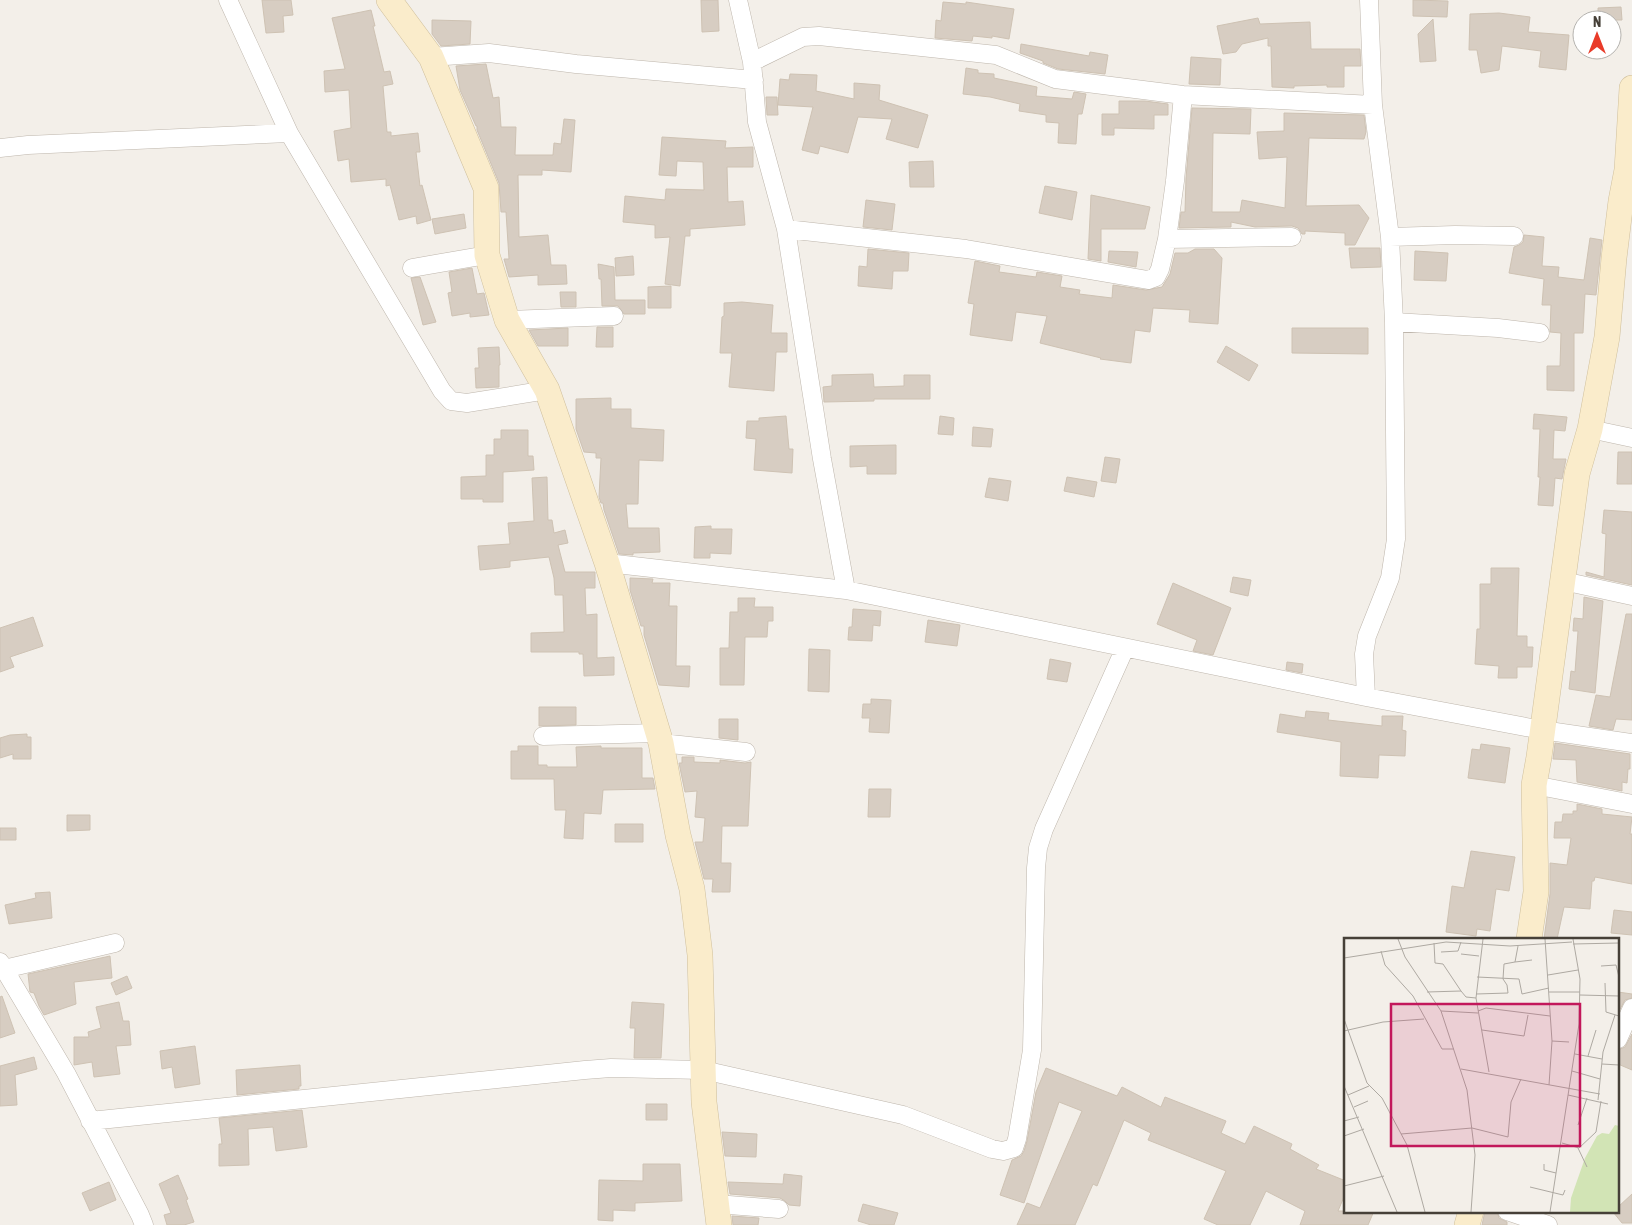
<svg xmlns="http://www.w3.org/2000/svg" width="1632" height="1225" font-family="'Asap Condensed',sans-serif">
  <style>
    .building { fill: #d7cdc2; stroke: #cec2b3 }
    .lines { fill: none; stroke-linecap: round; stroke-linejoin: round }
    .street-casing { stroke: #beb6ac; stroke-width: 19 }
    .secondary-casing { stroke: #cfbf9c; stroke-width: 26 }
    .street { stroke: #fff; stroke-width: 18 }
    .secondary { stroke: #faeccb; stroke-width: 25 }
    .inset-road { fill: none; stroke: #aea9a2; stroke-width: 1 }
    .view { fill: #c2185b; fill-opacity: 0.15; stroke: #c2185b; stroke-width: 2.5 }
    .inset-edge { fill: none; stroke: #464038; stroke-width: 2.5 }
  </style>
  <rect width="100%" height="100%" fill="#f3efe9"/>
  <path class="building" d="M262 0H291L293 15 283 16 284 32 266 33Z
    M701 0H718L719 31 702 32Z
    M1413 0 1448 1 1447 17 1413 16Z
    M943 2 966 4V2L1014 9 1009 39 992 36V38L973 36 972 41 935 38 936 20 941 21Z
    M1621 7 1622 20H1598V8Z
    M371 10 375 26H373L384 72 390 71 393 84 383 86 387 132H391V136L418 133 420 152H416L420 186 422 185 431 220 417 224 416 216 399 220 390 185 386 186V179L351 182 349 159 338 161 334 131 351 128 349 90 325 92 324 71 345 69 332 18Z
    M1499 13 1530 17 1528 32 1569 35 1566 70 1539 67 1541 51 1502 46 1499 70 1481 73 1477 50H1469L1470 14Z
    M1258 18 1260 24 1310 22 1311 49H1360L1361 66H1344V87H1327V85L1294 86V88L1272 87 1271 46H1268V38L1242 44 1236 52 1223 54 1217 26Z
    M1433 19 1436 61 1420 62 1418 34Z
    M432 20 471 21 470 44 441 46 432 34Z
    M1021 44 1089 56 1090 52 1108 55 1105 74 1058 69 1043 63V61L1020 53Z
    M1191 57 1221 59 1220 85 1189 84Z
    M486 64 493 98 499 97 501 127H516L515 155H553L554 143 561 144 564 119 575 120 571 172 542 170V175H518L519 237 548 235 551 265H566L567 284 538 285V275L509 277 504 259H509L506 212H501L499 183 477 130V126H476L460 90 456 66Z
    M966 68 978 70V73L994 74V78L1037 87 1036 96 1072 99 1074 92 1086 94 1082 114H1078L1076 144 1058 143 1059 123 1046 122V115L1019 111 1020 104 990 97 963 94Z
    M790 74 817 75 816 91 854 99V83L880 85 879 100 928 115 918 148 886 139 892 119 858 117 848 153 820 146 818 154 802 150 813 107 778 105 780 79 789 80Z
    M766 97H777L778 115H767Z
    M1119 101H1145L1168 104V115H1154V129L1114 128V135H1102V114H1119Z
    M1192 108 1251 109 1250 134 1213 133 1212 212H1240L1242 200 1285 208 1287 157 1259 159 1257 132 1284 131V113L1364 115 1366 132 1364 139 1309 138 1306 206 1359 205 1369 218 1355 245H1345V233L1305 231V234H1302L1298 228 1292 226 1255 227 1231 222V227L1179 228 1181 212H1185L1186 178Z
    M662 137 726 141 725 148 753 147V167H727L728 202 743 201 745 225 690 229V236H685L680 286 665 284 670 237 655 238V225L623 222 625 196 665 200 666 189 704 190 703 162 677 161 676 176 659 175Z
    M933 161 934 187H910L909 162Z
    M1045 186 1077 192 1072 220 1039 213Z
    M1091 195 1150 207 1145 229H1101V261L1088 259Z
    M866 200 895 204 892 230 863 227Z
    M464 214 466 228 435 234 432 219Z
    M1524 235 1544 237 1542 266 1559 267 1558 277 1584 280 1590 238 1602 240 1596 295 1585 294 1583 333H1574V391L1547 390V366H1560L1561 333 1550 332 1551 305H1542L1544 279 1509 273 1514 247 1519 245 1523 242Z
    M1349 248H1380L1381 267 1351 268Z
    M868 249 909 253 908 271H893L892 289 858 286 859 266 867 267Z
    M1195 249H1214L1222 258 1218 324 1189 322 1190 310 1153 308 1150 332 1135 330 1131 363 1100 359 1101 358 1040 343 1047 316 1016 312 1012 341 970 335 974 304 968 303 975 261 1000 266 999 272 1036 277 1037 272 1062 276 1060 287 1080 290 1079 294 1112 298 1113 285 1146 290 1162 287 1170 274 1175 253H1188Z
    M1109 251 1138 252 1136 267 1108 262Z
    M1415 251 1448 253 1446 281 1414 280Z
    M633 256 634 275 616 276 615 258Z
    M598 264 614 267 615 300H645V314H624L618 306H602L601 279H599Z
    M472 268 477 294 484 293 489 315 470 317V313L452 316 448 293 452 292 449 272Z
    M420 277 436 322 423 325 411 278Z
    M671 286V308H648V287Z
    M560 292H576V307H561Z
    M742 302 773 305 771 333H787V352H776L774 391 729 387 732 353H720L722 317 724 316V303Z
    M597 327H613V347H596Z
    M568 328V346H538L529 330Z
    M1292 328H1368V354L1292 353Z
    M1226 346 1258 365 1249 381 1217 362Z
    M499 347 500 365H499V387L476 388 475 368H479L478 348Z
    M873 374 874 387 904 386V375H930V399H874V401L824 402 823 387 832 386V375Z
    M611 398V409H631V428L664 430 663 461 639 460 638 504H626L628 528H659L660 552 633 553V555L619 554 604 510 603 503H601L599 497 601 458H596V453L584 452 576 429V399Z
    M1534 414 1567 417 1565 431 1554 430 1553 459H1566L1562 479 1555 478 1553 506 1538 505 1540 477H1538L1540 429H1533Z
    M786 416 789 449H793L792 473 754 470 756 439 746 438 747 421H759V418Z
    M940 416 954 418 953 435 938 434Z
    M973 427 993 429 991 447 972 446Z
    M501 430H528V456H533L534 470 503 472V502H483V499H461V477L486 476V455H494V439H501Z
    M896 445V474H867V466L850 467V446Z
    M1618 452H1632V484H1617Z
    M1105 457 1120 459 1116 483 1101 481Z
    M547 477 548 520H552L554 533 565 530 568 543 558 545 565 572H595V588H585L586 615 597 614V658L614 657V675L584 676 583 654H579V652H531V633L564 632 563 595H555L554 578 549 557 510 561V567L480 570 478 546 510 544 508 523 534 521 532 478Z
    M1067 477 1097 482 1094 497 1064 491Z
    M989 478 1011 481 1008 501 985 497Z
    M1604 510 1632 512V585L1586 575V572L1604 577 1606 534 1602 533Z
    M711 526V529H732L731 554 710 553V558H694L695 527Z
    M1491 568H1519L1517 636H1527V647H1533L1532 667H1517V678H1498L1499 666 1475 664 1477 629H1480V584H1491Z
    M1233 577 1251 580 1248 596 1230 592Z
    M630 578 653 579 652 583H670L669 606H677L676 666H690L689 687 659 685 644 635V626H641L630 590Z
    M1173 583 1231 608 1213 655 1193 651 1197 640 1157 624Z
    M1584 597 1603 601 1595 693 1569 689 1571 671 1575 672 1578 631H1573L1574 618 1583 619Z
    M738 598H755L754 607H773V621H768L767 637H745L744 685H720V648H729L730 612H738Z
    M853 609 881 611 880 626 873 625 872 641 848 640 849 627H852Z
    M1626 614H1632V720L1616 719 1613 730 1589 726 1596 695 1610 697Z
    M33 617 43 646 10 657 14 667 0 672V628Z
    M928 620 960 625 957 646 925 642Z
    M809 649 830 650 829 692 808 691Z
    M1050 659 1071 663 1067 682 1047 679Z
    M1287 662 1303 664 1302 673 1286 670Z
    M871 699 891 700 889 733 869 732 870 718H862L863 704H871Z
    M539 707H576V725L539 726Z
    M1306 711 1329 713 1328 720 1382 726V716H1403L1402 730 1406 731 1405 756 1379 755 1378 778 1340 776 1341 742 1277 732 1280 714 1305 718Z
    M719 719H738V740L719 738Z
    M27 734V737H31V759H13V754L0 758V738L10 735Z
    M1555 743 1630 754V769H1628L1627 783 1622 782V791L1577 782 1576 760 1553 759Z
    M1481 744 1510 748 1505 783 1468 778 1472 749 1480 750Z
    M518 746H538V765H547V767H577L576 747 601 746V748H642V778H653L655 789 603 790 601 814 584 813 583 839 564 838 566 810H555L554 779H511V751H518Z
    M682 757H694V762L720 763V760L745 763 751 762 748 826H722L721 863H731L730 892H712L713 879H704L695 842H703L705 818 695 817 697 791 685 792 679 763H682Z
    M869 789H891L890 817H868Z
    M1577 804 1602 809V814L1632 817 1630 834H1632V884L1595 877 1594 881H1592L1590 909 1564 907 1557 939H1544L1550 894V863L1567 865 1571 838H1554L1555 822H1562L1563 814H1573V811H1577Z
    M67 815H90V830L67 831Z
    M615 824H643V842H615Z
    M0 828H16V840H0Z
    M1471 851 1515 857 1509 891 1496 889 1490 931 1477 929 1476 936 1446 932 1452 886 1464 888Z
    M50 892 52 918 9 924 5 905 36 898 35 893Z
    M1614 910 1632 912V935L1611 933Z
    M110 956 112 978 74 982 76 1004 44 1015 39 1006 34 993 30 992 28 974Z
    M127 976 132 988 116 995 111 983Z
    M1618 992 1632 994V998L1625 1000 1618 1013Z
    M2 996 15 1033 0 1038V997Z
    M119 1002 123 1021H129L131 1045 116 1046 120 1074 94 1077 92 1062 74 1065V1037H89L88 1032 101 1028 96 1007Z
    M632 1002 664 1004 661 1058H634L635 1028H630Z
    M1632 1034V1070L1618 1064V1050L1625 1047Z
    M195 1046 200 1084 175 1088 172 1067 162 1069 160 1051Z
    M34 1057 37 1069 15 1075 17 1105 0 1106V1066Z
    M300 1065 301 1086H299V1089L237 1095 236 1070Z
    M1046 1068 1117 1096 1122 1087 1161 1107 1165 1097 1226 1121 1221 1133 1245 1144 1254 1126 1292 1144 1290 1149 1319 1165 1316 1169 1346 1181V1192L1338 1211H1374L1368 1225H1300L1305 1211 1266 1191 1250 1225H1218L1204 1219 1226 1171 1148 1140 1151 1133 1124 1120 1097 1186 1093 1184 1075 1225H1017L1027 1203 1040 1208 1082 1111 1059 1102 1024 1203 1000 1195 1012 1160 1021 1156 1024 1151 1027 1141 1036 1092Z
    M646 1104H667V1120H646Z
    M302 1110 307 1147 276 1151 273 1127 248 1129 249 1165 219 1166V1144H222L219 1118Z
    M722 1132 757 1134 756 1157 725 1156Z
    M643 1164H680L682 1201 635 1203V1211L613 1210V1221L598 1220 599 1180 643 1181Z
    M784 1174 802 1176 800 1206 789 1205 785 1201 780 1198 730 1194 728 1182 783 1184Z
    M178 1175 188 1199 186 1200 194 1222 184 1225H167L164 1215 171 1213 159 1184Z
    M109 1182 116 1200 90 1211 82 1193Z
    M1632 1194V1223H1622L1613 1212 1618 1211V1207Z
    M863 1204 898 1213 894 1225H871L858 1221Z
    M1485 1211H1497L1499 1218 1507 1222V1225H1482Z
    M732 1216 759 1218 758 1225H733Z"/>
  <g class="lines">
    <defs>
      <path id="street" d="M228 0 289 133 442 391 451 401 467 403 547 390
        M738 0 752 62 757 122 786 229 822 459 846 590
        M431 57 489 53 576 64 754 80
        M752 62 803 37 819 36 996 55 1055 79 1183 95 1373 105
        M0 148 28 145 289 133
        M786 229 966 249 1148 280 1156 277 1160 269 1167 239 1175 181 1183 95
        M1390 237 1455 235 1514 236
        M1167 239 1292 237
        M412 268 487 255
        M507 320 614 316
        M1394 322 1498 328 1540 333
        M1590 429 1632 438
        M607 563 846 590 1366 697 1542 730 1632 743
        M1563 581 1632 596
        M1366 697 1364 654 1367 636 1390 578 1396 539 1394 322 1390 237 1373 105 1369 0
        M543 736 658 733
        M661 743 746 752
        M1534 785 1632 804
        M0 962 66 1073 140 1215 144 1225
        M4 969 115 943
        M1618 1039 1632 1008
        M90 1121 585 1070 611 1068 703 1070 903 1115 992 1149 1003 1151 1014 1148 1017 1139 1032 1050 1036 868 1038 848 1044 829 1125 648
        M716 1204 779 1209
        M1507 1211 1548 1225"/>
      <path id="secondary" d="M389 0 431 57 486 188 487 255 507 320 547 390 607 563 661 743 678 835 692 889 700 955 704 1102 719 1225
        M1529 939 1536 892 1534 785 1539 757 1577 474 1590 429 1607 337 1614 258 1621 201 1627 170 1632 88
        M1467 1225 1471 1211"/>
    </defs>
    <use href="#street" class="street-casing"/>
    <use href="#secondary" class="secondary-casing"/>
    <use href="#street" class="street"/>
    <use href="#secondary" class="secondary"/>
  </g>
  <g transform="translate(1344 938)">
    <rect width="275" height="275" fill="#f3efe9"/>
    <path d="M271 187 275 188V274H226L227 260 241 220 253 198 258 195 265 196Z" fill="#d2e4b5"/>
    <path class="inset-road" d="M54 1 61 19 97 73 123 152 131 217 127 274M139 1 132 60 145 134M201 1 208 103 205 147M90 5 91 25 99 26 117 53M229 6 275 5M37 13 41 27 69 58 98 111H110M97 14 114 13 117 4M117 16 135 18M0 20 102 4 166 8 228 4M171 24 188 22M257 28 272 27 275 39M204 37 234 32M133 39 175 41 178 56 205 50M261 45 262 74 275 78M83 54 117 53 122 59 132 60M205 54H236M132 56 164 55 163 47 159 41 160 26 171 24 174 8M236 57 275 58M97 73 134 75M134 73 142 70 206 78M0 81 23 145 38 160 63 207 81 274M138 92 180 98 184 77M0 93 39 84 80 81M208 103 225 104M231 116 258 121M244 118 252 92M258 126 275 127M117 131 256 156M228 133 256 141M0 148 53 274M4 157 25 148M224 157 264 166M254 162 259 114 271 77M10 169 24 163M0 183 15 179M234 187 243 160M57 196 128 190 164 199 167 164 177 141M0 198 20 191M218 205 235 210 252 194 257 163M234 210 243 229M200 226V232L212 235M0 248 40 238M186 249 219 257 221 252M206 274 235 86 236 41 229 1"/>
    <path class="view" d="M47 66H236V208H47Z"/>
    <rect width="275" height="275" class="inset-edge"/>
  </g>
  <g transform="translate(1597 35)"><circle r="24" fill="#ffffff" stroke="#b5b3af"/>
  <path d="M0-4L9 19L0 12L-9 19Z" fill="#e93b29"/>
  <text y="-8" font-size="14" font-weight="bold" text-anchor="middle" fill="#464038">N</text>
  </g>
</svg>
